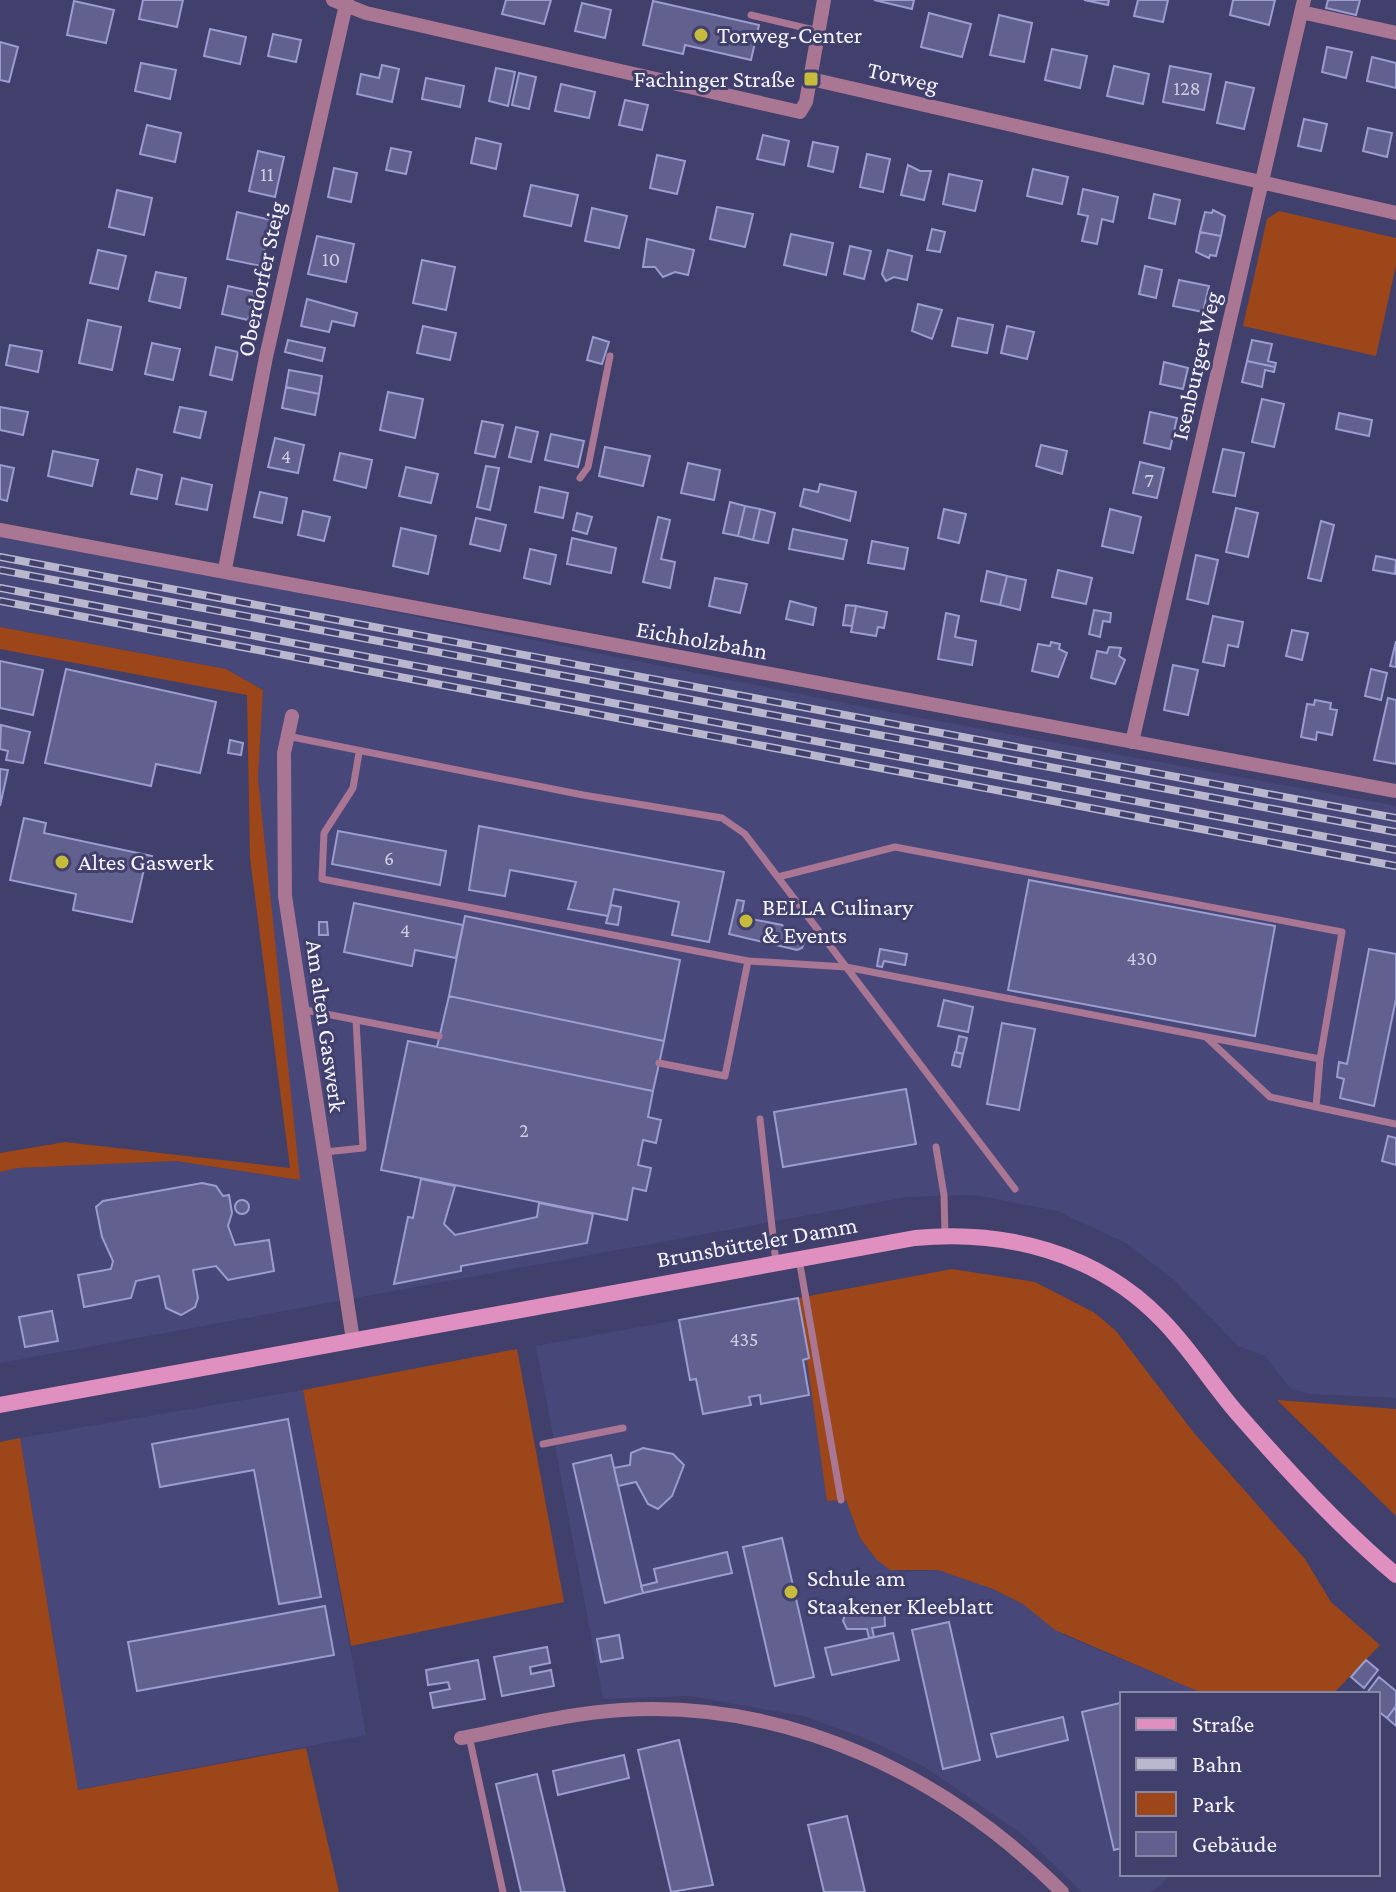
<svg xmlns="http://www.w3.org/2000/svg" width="1396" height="1892" font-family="'Crimson Pro',serif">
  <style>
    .built { fill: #48477a }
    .green { fill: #9d461a }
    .building { fill: #61608f; stroke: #9b9ccf; stroke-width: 2 }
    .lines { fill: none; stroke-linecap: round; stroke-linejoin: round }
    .service { stroke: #a97694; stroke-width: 7 }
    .minor { stroke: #a97694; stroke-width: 14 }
    .secondary { stroke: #e090c0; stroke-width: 16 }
    .rail-casing { stroke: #b8b7cd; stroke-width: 8 }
    .rail { stroke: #413f6b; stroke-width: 5; stroke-dasharray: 15; stroke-linecap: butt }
    .poi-dot { fill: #c7bb3b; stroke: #413f6b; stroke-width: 3 }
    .labels { text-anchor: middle; stroke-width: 6; stroke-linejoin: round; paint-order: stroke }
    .number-label { font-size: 20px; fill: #cecee2 }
    .poi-label { font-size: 24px; fill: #f3f3fe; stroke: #413f6b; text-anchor: start }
    .street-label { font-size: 24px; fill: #f3f3fe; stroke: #413f6b }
  </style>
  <rect width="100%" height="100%" fill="#413f6b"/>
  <path class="built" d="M0 536 220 577 884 711 1396 806V1398L1312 1394 1291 1389 1265 1356 1238 1346 1174 1280 1126 1243 1057 1211 976 1195 907 1197 0 1363V1172L17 1168 176 1161 299 1180 258 778 263 690 226 669 0 627Z
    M798 1298 827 1501 846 1500 860 1538 876 1559 900 1572 938 1570 993 1589 1023 1604 1064 1635 1204 1694H1122V1874H1171L1159 1887 1149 1892H1082L1023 1835 925 1767 867 1739 804 1716 690 1696 603 1699 536 1346Z
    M303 1390 366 1735 78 1790 20 1438Z"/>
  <path class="green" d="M1279 211 1396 238V265L1376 356 1243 326 1267 219Z
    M0 627 226 669 263 690 258 778 300 1180 176 1161 17 1168 0 1172V1153L65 1142 290 1168 250 858 247 695 0 649Z
    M952 1269 1035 1282 1095 1313 1116 1331 1194 1433 1305 1559 1331 1602 1380 1645 1333 1694H1204L1055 1630 1023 1604 993 1589 938 1570H890L876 1559 860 1538 846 1500 827 1501 798 1298Z
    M517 1349 564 1602 351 1646 303 1390Z
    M1277 1400 1396 1409V1516Z
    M20 1438 78 1790 306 1748 339 1892H0V1442Z"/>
  <path class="building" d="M143 0H183L177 27 139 19Z
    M506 0H551L544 24 502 14Z
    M874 0H914L912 9Z
    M1084 0H1109L1108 5Z
    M1138 0H1168L1163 22 1134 16Z
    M1233 0H1275L1269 25 1230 15Z
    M1328 0H1360L1356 15 1326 8Z
    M74 1 114 10 106 43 67 35Z
    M653 1 759 25 751 60 685 45 683 54 643 45Z
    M582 3 611 10 605 38 575 31Z
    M929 13 971 24 962 57 921 47Z
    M999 15 1032 23 1024 62 990 55Z
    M210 29 246 37 240 64 204 56Z
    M273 34 301 40 296 62 268 56Z
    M0 42 18 47 9 82 0 80Z
    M1327 47 1352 52 1346 78 1322 72Z
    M1052 49 1087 56 1080 88 1045 80Z
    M1372 57 1396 63V88L1367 81Z
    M141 63 176 70 170 99 135 91Z
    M382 65 399 69 392 102 357 94 361 74 379 78Z
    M1114 66 1149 74 1143 104 1107 96Z
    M1170 66 1211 74 1204 110 1163 102Z
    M496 68 515 72 508 106 489 101Z
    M519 73 536 77 529 109 512 105Z
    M426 78 464 86 460 107 422 99Z
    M1226 82 1254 88 1244 129 1217 123Z
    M561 84 595 92 589 118 555 111Z
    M625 100 648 105 642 130 619 125Z
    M1304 119 1327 124 1321 151 1298 146Z
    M147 125 181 133 175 162 140 154Z
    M1368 128 1392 133 1387 157 1363 151Z
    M763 135 789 141 784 165 757 159Z
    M476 138 501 144 496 169 471 163Z
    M813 142 838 147 833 172 808 166Z
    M391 148 411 152 406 174 386 170Z
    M258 151 284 157 275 197 249 191Z
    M867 154 890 159 883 192 860 187Z
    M657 155 685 161 677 194 650 188Z
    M908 165 920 171H931L924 200 901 195Z
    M334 168 357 173 351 202 328 197Z
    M1033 169 1068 177 1062 204 1027 196Z
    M949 174 982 181 975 211 943 204Z
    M531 185 578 195 571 226 524 216Z
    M1083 189 1118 197 1113 222 1102 219 1097 244 1082 241 1088 216 1078 214Z
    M117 190 152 198 144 235 109 227Z
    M1154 194 1180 200 1175 224 1149 218Z
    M717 207 753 214 745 247 710 239Z
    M592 208 627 216 619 248 585 241Z
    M1213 210 1225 216 1221 236 1200 232 1205 212 1212 213Z
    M237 212 271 220 261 266 227 259Z
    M932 229 945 232 940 252 927 250Z
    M1200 232 1221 236 1216 256 1210 255 1209 258 1196 252Z
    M791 234 833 243 826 275 784 265Z
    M317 236 354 244 346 282 308 274Z
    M647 239 694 250 688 275 675 272 663 277 655 267H643Z
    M850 246 871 251 864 279 844 274Z
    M98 250 126 256 118 289 90 283Z
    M888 250 912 256 907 280 894 277 886 281 882 274Z
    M422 260 455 267 446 310 413 303Z
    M1145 266 1162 270 1156 298 1139 294Z
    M156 272 186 278 180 308 149 301Z
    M1179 280 1209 286 1203 312 1173 306Z
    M228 286 255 292 248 320 222 314Z
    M307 299 357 313 354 326 332 321 329 332 301 326Z
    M918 304 942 310 932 339 912 331Z
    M958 318 993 325 987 353 952 346Z
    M88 320 121 327 112 370 79 363Z
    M423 326 456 333 450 360 417 353Z
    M1007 326 1034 332 1027 359 1001 353Z
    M593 337 609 342 602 364 587 360Z
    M288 340 325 348 322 361 285 352Z
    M1252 340 1272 344 1268 361 1276 363 1275 367 1247 361Z
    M152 343 180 349 173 380 145 374Z
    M10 345 42 351 38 372 6 365Z
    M216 347 238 352 232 380 210 375Z
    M1247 361 1275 367 1274 372 1265 370 1262 387 1242 382Z
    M1164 362 1188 368 1183 389 1160 384Z
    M289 370 322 376 319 394 286 387Z
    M286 387 319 394 315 415 282 408Z
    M388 392 423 399 415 438 380 430Z
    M1262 399 1284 404 1274 447 1252 442Z
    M0 407 28 412 23 435 0 430Z
    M180 407 206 412 200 438 174 432Z
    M1150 412 1177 418 1170 449 1144 443Z
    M1339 413 1372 420 1369 436 1336 429Z
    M482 421 503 425 495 457 475 453Z
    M516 427 538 432 531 462 509 457Z
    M551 434 584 441 578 467 545 460Z
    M275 438 304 445 298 473 268 467Z
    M1041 445 1067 451 1062 474 1036 466Z
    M605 447 650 456 643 486 599 476Z
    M1223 449 1244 453 1235 496 1213 492Z
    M53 451 98 460 92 486 48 476Z
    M340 453 372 460 366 488 334 480Z
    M1140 462 1164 468 1157 498 1133 493Z
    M688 463 720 470 714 500 681 493Z
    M0 465 14 468 7 501 0 499Z
    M486 466 499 468 490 510 477 507Z
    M406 467 438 474 431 503 399 496Z
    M137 469 162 475 157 499 131 494Z
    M182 478 212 485 207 510 176 504Z
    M820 484 856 492 850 521 800 506 804 489 818 492Z
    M540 487 568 493 563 518 535 512Z
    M260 492 287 498 282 523 254 517Z
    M730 502 745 506 738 536 723 533Z
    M745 506 760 509 753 540 738 536Z
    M1236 508 1258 513 1248 557 1226 552Z
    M760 509 775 513 768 543 753 540Z
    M944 509 966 514 959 543 938 538Z
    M1110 509 1141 517 1133 553 1102 546Z
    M303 511 330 517 324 541 298 535Z
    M577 513 592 517 587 534 573 530Z
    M658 517 670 520 661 559 675 562 670 588 643 582Z
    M476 518 506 525 500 551 470 544Z
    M1321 521 1334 525 1321 581 1308 578Z
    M401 528 436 536 428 574 393 566Z
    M793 529 847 540 843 559 789 549Z
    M572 538 616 548 611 573 567 564Z
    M872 541 908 548 904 569 868 563Z
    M530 549 556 555 550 584 524 578Z
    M1196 555 1218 560 1208 604 1187 599Z
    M1376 556 1396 560 1395 574 1373 570Z
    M1058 570 1092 578 1086 604 1052 597Z
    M987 571 1007 576 1000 605 981 601Z
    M1007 576 1026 580 1020 610 1000 605Z
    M715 578 747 584 740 613 709 606Z
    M790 601 816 608 813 625 786 619Z
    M846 605 856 606 852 626 843 625Z
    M856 606 887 612 884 628 878 627 876 636 851 632Z
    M1094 610 1111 613 1110 622 1103 621 1100 637 1089 634Z
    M946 613 959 616 955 637 976 641 972 665 938 659Z
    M1213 616 1243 622 1238 647 1228 645 1224 666 1203 662Z
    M1292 630 1308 633 1302 660 1286 656Z
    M1396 641V667L1390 666Z
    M1051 642 1060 644 1059 649 1067 653 1058 677 1032 671 1038 644 1050 646Z
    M1109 647 1121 648 1119 656 1125 660 1115 684 1091 678 1097 651 1107 653Z
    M0 661 43 670 33 715 0 708Z
    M1173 665 1198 670 1188 715 1164 710Z
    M66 669 216 702 200 773 156 764 151 786 45 763Z
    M1371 669 1387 673 1381 700 1365 696Z
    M1388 698 1396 700V764L1374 760Z
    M1315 700 1331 703 1330 709 1337 710 1332 735 1317 732 1316 740 1301 737 1307 704 1314 705Z
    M1 725 30 732 23 763 6 760 8 751 0 749Z
    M230 740 243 743 241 755 228 753Z
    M0 769 8 770 0 806Z
    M24 818 46 823 44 833 152 856 149 870 144 869 132 922 73 910 76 894 10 880Z
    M479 826 724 872 709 942 672 935 679 902 614 889 608 916 568 909 576 882 510 870 505 896 469 890Z
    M338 831 446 851 440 885 332 864Z
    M1029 880 1275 926 1255 1036 1008 990Z
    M737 900 744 901 741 917 782 925 793 940 804 943 802 948 797 950 729 934Z
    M354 903 463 925 456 958 415 950 412 966 344 952Z
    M611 905 621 907 618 925 606 923Z
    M465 916 680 960 664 1041 449 996Z
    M319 922H327L328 935H319Z
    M880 949 907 954 905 965 884 961 882 967 877 966Z
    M1369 949 1396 954V999L1374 1106 1340 1098 1344 1079 1337 1077 1339 1062 1347 1064Z
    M449 996 664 1041 653 1091 437 1047Z
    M944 1000 973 1007 968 1032 938 1026Z
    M1002 1023 1035 1029 1019 1110 987 1104Z
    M959 1036 967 1038 963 1054 956 1052Z
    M408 1041 653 1091 648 1117 661 1120 656 1143 643 1140 638 1165 651 1168 646 1191 633 1188 627 1220 381 1170Z
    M955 1052 963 1054 960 1067 952 1065Z
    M906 1089 916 1144 783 1167 774 1112Z
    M1388 1136 1396 1138V1165L1382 1161Z
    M421 1179 455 1186 444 1224 455 1235 537 1217 539 1203 593 1214 587 1243 461 1266V1271L394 1284 408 1217 413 1218Z
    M202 1183 216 1186 223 1196 229 1195 232 1213 228 1226 235 1245 269 1240 274 1271 228 1280 216 1266 193 1270 198 1298 195 1307 181 1315 166 1308 159 1276 136 1281 131 1298 84 1307 78 1275 111 1269 113 1261 102 1237 96 1207 103 1201Z
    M235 1207a7 7 0 1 1 14 0a7 7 0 1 1-14 0Z
    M798 1298 809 1358 803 1360 809 1395 761 1404 760 1395 749 1397 751 1405 703 1414 696 1379 690 1380 679 1320Z
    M52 1311 58 1341 25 1347 19 1317Z
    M288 1419 321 1597 279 1604 254 1470 160 1487 152 1444Z
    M643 1448 673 1454 684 1465 672 1496 658 1509 648 1504 636 1482 618 1486 614 1468 630 1465 631 1453Z
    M611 1455 643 1593 605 1603 573 1464Z
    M782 1538 814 1677 775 1686 743 1547Z
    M727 1552 732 1573 643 1593 641 1586 657 1582 654 1569Z
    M872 1602 884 1606 885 1626 872 1628 874 1637 869 1638 867 1629H847L843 1621 846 1612Z
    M325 1606 334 1655 137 1691 128 1642Z
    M949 1622 980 1760 943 1769 912 1630Z
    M893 1633 899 1660 832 1675 825 1648Z
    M619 1635 623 1658 601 1662 597 1639Z
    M547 1647 550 1663 530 1667 531 1674 551 1670 554 1686 502 1696 494 1657Z
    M478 1660 485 1699 433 1708 430 1693 450 1689 448 1682 428 1685 426 1670Z
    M1366 1660 1378 1670 1364 1688 1351 1677Z
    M1379 1677 1396 1691V1706L1387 1718 1378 1711V1694H1366Z
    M1120 1703 1122 1848 1114 1850 1082 1712Z
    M1396 1706V1726L1387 1718Z
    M1063 1717 1068 1740 997 1757 991 1734Z
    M679 1740 713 1885 671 1892 638 1750Z
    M624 1755 629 1778 558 1795 553 1771Z
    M537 1774 565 1892H521L496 1784Z
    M847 1816 865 1892H824L808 1825Z"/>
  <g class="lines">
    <path class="service" d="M751 15 818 31
      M580 478 588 467 610 356
      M287 736 583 795 722 818 745 834 1015 1189
      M359 753 353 788 324 833 322 879 748 961 846 967 1320 1059 1316 1107 1396 1124
      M778 877 895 847 1342 932 1320 1059
      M300 1009 439 1036
      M1207 1038 1270 1097 1316 1107
      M659 1063 725 1076 748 961
      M760 1119 776 1263
      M936 1147 944 1195 945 1235
      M325 1152 363 1148 356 1020
      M799 1259 841 1500
      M543 1444 623 1428
      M469 1736 503 1892"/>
    <path class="minor" d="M333 0 366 13 800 112 806 102 824 0
      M1301 12 1396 33
      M811 79 1396 213
      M0 530C465 617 931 704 1396 791
      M225 569 266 357 347 0
      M292 716 284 753 285 896 353 1340
      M1132 742 1304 0
      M461 1738C514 1728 567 1713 622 1710 790 1700 945 1775 1062 1892"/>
    <path class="secondary" d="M0 1405 915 1238C1005 1229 1097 1253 1161 1319 1190 1348 1211 1383 1238 1414 1287 1470 1339 1527 1396 1575"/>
    <defs>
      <path id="rail" d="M0 557 1396 818
        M0 570 1396 832
        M0 588 1396 850
        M0 601 1396 866"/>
    </defs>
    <use href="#rail" class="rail-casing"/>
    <use href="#rail" class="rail"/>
  </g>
  <g class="poi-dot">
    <circle cx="701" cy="35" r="8"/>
    <rect x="803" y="71" width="16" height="16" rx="4"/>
    <circle cx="62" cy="862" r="8"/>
    <circle cx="746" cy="921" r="8"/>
    <circle cx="791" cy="1592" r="8"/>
  </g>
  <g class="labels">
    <g class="number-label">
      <text x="1187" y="95">128</text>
      <text x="267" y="181">11</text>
      <text x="331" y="266">10</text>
      <text x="286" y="463">4</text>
      <text x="1149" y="487">7</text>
      <text x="389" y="865">6</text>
      <text x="405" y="937">4</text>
      <text x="1142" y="965">430</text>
      <text x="524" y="1137">2</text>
      <text x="744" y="1346">435</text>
    </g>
    <g class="poi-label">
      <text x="717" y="43">Torweg-Center</text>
      <text x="795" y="87" text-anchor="end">Fachinger Straße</text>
      <text x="78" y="870">Altes Gaswerk</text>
      <text x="762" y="915">BELLA Culinary<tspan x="762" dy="28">&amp; Events</tspan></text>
      <text x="807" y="1586">Schule am<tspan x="807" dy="28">Staakener Kleeblatt</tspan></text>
    </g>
    <g class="street-label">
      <text transform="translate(903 77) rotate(13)" y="8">Torweg</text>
      <text transform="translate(261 279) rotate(-78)" y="8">Oberdorfer Steig</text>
      <text transform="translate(1196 366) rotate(-77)" y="8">Isenburger Weg</text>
      <text transform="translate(702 640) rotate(10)" y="8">Eichholzbahn</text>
      <text transform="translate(326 1026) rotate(82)" y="8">Am alten Gaswerk</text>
      <text transform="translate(757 1242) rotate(-10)" y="8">Brunsbütteler Damm</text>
    </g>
  </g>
  <rect x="1120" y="1692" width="260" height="184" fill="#413f6b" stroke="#8887a6" stroke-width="2"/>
  <rect x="1136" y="1718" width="40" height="12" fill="#e090c0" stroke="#8887a6" stroke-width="2"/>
  <text x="1192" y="1732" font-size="24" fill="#f3f3fe">Straße</text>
  <rect x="1136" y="1758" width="40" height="12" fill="#b8b7cd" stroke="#8887a6" stroke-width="2"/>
  <text x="1192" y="1772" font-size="24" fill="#f3f3fe">Bahn</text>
  <rect x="1136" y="1792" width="40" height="24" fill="#9d461a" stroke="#8887a6" stroke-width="2"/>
  <text x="1192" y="1812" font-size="24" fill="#f3f3fe">Park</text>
  <rect x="1136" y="1832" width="40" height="24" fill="#61608f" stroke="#8887a6" stroke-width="2"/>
  <text x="1192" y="1852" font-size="24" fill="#f3f3fe">Gebäude</text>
</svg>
